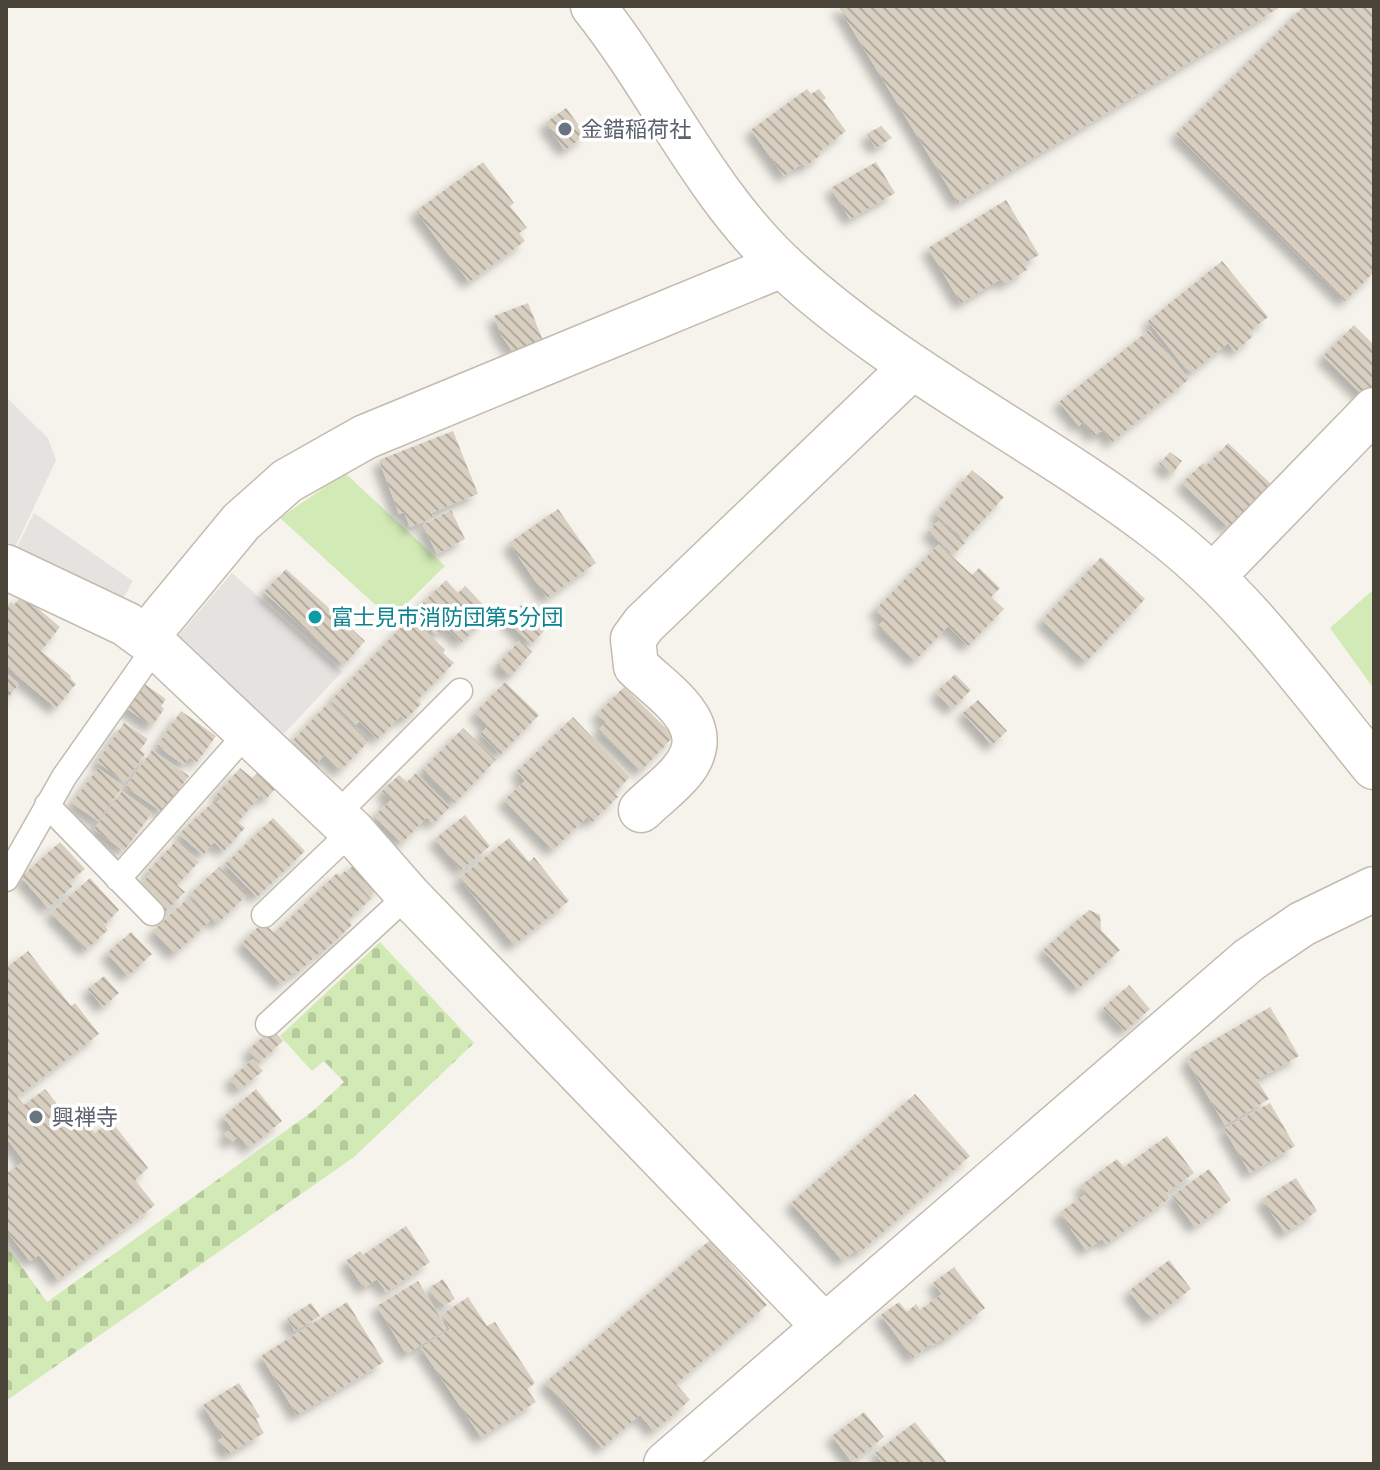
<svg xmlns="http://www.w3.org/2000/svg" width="1380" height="1470" font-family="Cabin,'Noto Sans JP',sans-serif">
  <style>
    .cemetery { fill: url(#cemetery-stones) }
    .park { fill: #d2eab5 }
    .parking { fill: #e5e3e0 }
    .building { fill: url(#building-back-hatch); filter: url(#shadow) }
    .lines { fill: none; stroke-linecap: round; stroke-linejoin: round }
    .service-casing { stroke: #c2bbae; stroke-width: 27 }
    .minor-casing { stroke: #c2bbae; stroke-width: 47 }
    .tertiary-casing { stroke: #c2bbae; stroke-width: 47 }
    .service { stroke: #fff; stroke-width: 24 }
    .minor { stroke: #fff; stroke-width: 44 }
    .tertiary { stroke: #fff; stroke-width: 44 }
    .worship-dot { fill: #6b7280; stroke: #fff; stroke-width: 3 }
    .culture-dot { fill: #0f9aa8; stroke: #fff; stroke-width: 3 }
    .labels { text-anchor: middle; stroke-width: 7; stroke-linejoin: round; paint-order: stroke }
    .worship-label { font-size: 22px; fill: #5b616d; stroke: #fff; text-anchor: start }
    .culture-label { font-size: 22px; fill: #0d838f; stroke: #fff; text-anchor: start }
  </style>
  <defs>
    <pattern id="cemetery-stones" width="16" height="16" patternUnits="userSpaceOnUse" patternTransform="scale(2)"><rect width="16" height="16" fill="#d2eab5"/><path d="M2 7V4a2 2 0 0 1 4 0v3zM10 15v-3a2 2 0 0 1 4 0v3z" fill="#b6ca9c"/></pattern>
    <pattern id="building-back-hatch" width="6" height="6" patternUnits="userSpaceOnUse" patternTransform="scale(2)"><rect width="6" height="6" fill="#d8cfc1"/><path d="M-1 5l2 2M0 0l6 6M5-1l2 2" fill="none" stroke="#b1aa9e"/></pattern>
    <filter id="shadow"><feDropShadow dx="-7" dy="7" stdDeviation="4" flood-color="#0004"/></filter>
  </defs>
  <rect width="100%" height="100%" fill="#f6f3ec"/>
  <path class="cemetery" d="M380 942 474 1043 354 1157 6 1401V1245L47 1302 313 1111 344 1082 324 1061 312 1071 280 1036Z"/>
  <path class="park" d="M345 473 445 566 391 619 280 518Z
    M1374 589V689L1330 628Z"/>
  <path class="parking" d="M6 397 48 438 56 460 13 552 6 549Z
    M34 513 133 581 119 606 14 553Z
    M232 573 342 672 280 738 173 642Z"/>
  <path class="building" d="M838 6H1282L958 203Z
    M1304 6H1374V272L1345 301 1176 134Z
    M807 89 811 94 819 89 826 98 823 100 846 131 819 152 821 155 803 168 801 164 784 176 751 130Z
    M566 108 586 135 565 150 545 123Z
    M881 126 892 138 876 148 867 134Z
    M483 162 514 203 510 206 527 228 519 233 525 241 469 282 416 211Z
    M876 162 895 193 850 219 831 188Z
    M1006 200 1039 255 1023 264 1027 270 1004 284 1001 279 961 303 928 248Z
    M1222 261 1268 317 1249 332 1253 336 1235 352 1228 343 1190 374 1148 321Z
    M528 303 543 341 513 352 501 335 494 316Z
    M1354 325 1374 345V391L1366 399 1323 356Z
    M1149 330 1189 379 1112 442 1103 430 1094 436 1083 422 1079 426 1059 402Z
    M453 431 478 494 431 513 433 518 410 527 404 512 399 514 379 460Z
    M1228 443 1271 484 1229 528 1182 483 1203 463 1206 466Z
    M1170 452 1182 461 1172 474 1159 464Z
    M972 470 1004 497 965 540 935 514Z
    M558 509 596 563 547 598 509 543Z
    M451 510 465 539 437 554 423 525Z
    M939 520 965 543 954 554 928 532Z
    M939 544 972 575 979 568 1000 588 991 597 1004 609 968 646 948 626 915 661 878 626 885 619 875 610Z
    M1101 557 1145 599 1086 662 1042 620Z
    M286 569 365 641 344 665 264 592Z
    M446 580 458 593 465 586 491 613 462 642 445 626 436 635 414 612Z
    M22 595 60 627 41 651 71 676 70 678 76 684 56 708 6 666V608L11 602 14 605Z
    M521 605 546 629 531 644 506 620Z
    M411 617 445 650 443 653 454 663 417 700 421 704 405 720 401 716 378 739 359 721 356 725 331 700Z
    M520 640 532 652 510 677 497 665Z
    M6 673 19 684 6 700Z
    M955 674 971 690 952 709 936 693Z
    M140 681 166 699 161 706 164 709 152 726 123 706Z
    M505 682 539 715 501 754 480 734 488 726 475 713Z
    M624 687 674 736 641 771 598 730 606 722 597 714Z
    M978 700 1007 731 992 745 963 713Z
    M329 702 369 741 340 771 324 755 316 764 292 741Z
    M181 711 216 736 197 762 190 757 184 765 157 746Z
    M573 717 630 777 614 793 618 797 592 822 587 817 553 850 504 800 525 781 517 771Z
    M124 723 148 739 140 750 145 754 125 782 97 762Z
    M463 728 496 760 455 803 422 770Z
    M152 750 189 776 162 812 126 787Z
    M98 768 123 786 98 821 72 803Z
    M240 768 252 778 258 772 276 788 266 799 261 795 238 822 245 828 224 851 214 842 203 855 179 834 214 801 216 803 221 798 216 795Z
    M416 773 450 807 433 824 427 817 402 843 374 816 391 800 382 791 399 775 407 782Z
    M122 791 152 813 124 851 94 829Z
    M465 815 490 846 461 870 435 839Z
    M273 818 305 851 257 897 225 864Z
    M509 838 529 862 534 857 569 901 514 945 459 878Z
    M176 841 199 862 177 885 185 892 166 911 139 886 151 873 148 871Z
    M60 842 85 869 69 882 73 886 48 908 21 877Z
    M359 861 382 885 370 896 347 871Z
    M219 867 247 895 217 924 190 894Z
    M345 871 371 899 348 920 352 925 322 953 321 951 296 974 294 972 281 984 242 943 263 922 274 933 337 873 340 876Z
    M90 878 119 910 104 925 108 930 86 950 51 913Z
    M188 898 210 921 175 954 153 931Z
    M1089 910 1100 915 1101 930 1120 950 1078 989 1043 950Z
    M131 932 152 954 128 976 107 953Z
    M28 951 71 1006 75 1003 99 1034 17 1097 24 1105 45 1089 70 1120 79 1113 95 1133 111 1121 148 1168 135 1180 155 1205 58 1280 39 1255 30 1261 6 1230V1174L24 1161 6 1138V968Z
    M104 976 119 993 103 1007 88 989Z
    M1129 985 1150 1009 1125 1031 1103 1008Z
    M1270 1007 1299 1056 1257 1080 1269 1099 1225 1125 1187 1061 1192 1058 1190 1054Z
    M272 1029 283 1041 259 1063 248 1050Z
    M253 1059 263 1071 239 1090 230 1079Z
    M256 1089 282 1121 249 1148 239 1136 231 1143 224 1134 232 1128 223 1117Z
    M915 1094 970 1156 859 1253 856 1249 843 1261 791 1203Z
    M1270 1103 1295 1146 1250 1173 1224 1129Z
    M1167 1136 1194 1173 1166 1193 1170 1198 1106 1244 1102 1239 1086 1250 1059 1213 1086 1194 1080 1186 1117 1159 1124 1167Z
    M1209 1169 1231 1200 1195 1227 1172 1196Z
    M1296 1178 1317 1211 1285 1233 1262 1199Z
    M406 1226 430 1262 386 1292 377 1279 364 1288 346 1261 360 1251 363 1255Z
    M710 1240 767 1305 676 1384 690 1400 654 1431 640 1415 602 1448 545 1383Z
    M1169 1260 1191 1289 1151 1319 1129 1291Z
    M954 1267 985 1308 943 1341 942 1338 932 1346 930 1344 913 1358 881 1315 899 1302 907 1312 916 1304 920 1310 942 1294 933 1283Z
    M443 1279 455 1299 442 1307 429 1288Z
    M418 1281 447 1329 406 1354 377 1306Z
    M468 1297 487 1326 495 1322 535 1383 527 1389 536 1402 481 1437 421 1348 450 1329 441 1315Z
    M347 1302 384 1362 297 1415 261 1356Z
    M311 1303 320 1316 295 1331 287 1318Z
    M239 1383 260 1417 256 1419 264 1433 228 1454 218 1440 223 1438 203 1405Z
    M864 1412 884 1437 852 1462 832 1436Z
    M915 1422 948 1464H883L875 1453Z"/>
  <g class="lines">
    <defs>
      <path id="service" d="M47 805 152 913
        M336 815 460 691
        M6 879 64 777 156 646
        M118 879 248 732
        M264 915 352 831
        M268 1024 408 895"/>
      <path id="minor" d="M6 567 126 624 156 646 352 831 408 895 825 1327
        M1213 576 1374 410
        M146 637 241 522 287 481 365 437 782 265
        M641 810C654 797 671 785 682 771 719 726 666 695 636 666L633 639 644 624 911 368
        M666 1464 1249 960 1302 924 1374 889"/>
      <path id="tertiary" d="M593 6C659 89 703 190 782 265 895 371 1036 436 1158 530 1243 594 1307 685 1374 767"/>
    </defs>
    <use href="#service" class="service-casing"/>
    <use href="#minor" class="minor-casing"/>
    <use href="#tertiary" class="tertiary-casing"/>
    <use href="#service" class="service"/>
    <use href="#minor" class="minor"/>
    <use href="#tertiary" class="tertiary"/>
  </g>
  <g class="worship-dot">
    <circle cx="565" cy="129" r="8"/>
    <circle cx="36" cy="1117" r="8"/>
  </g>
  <circle class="culture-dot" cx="315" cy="617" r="8"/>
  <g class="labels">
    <g class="worship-label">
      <text x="581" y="137">金錯稲荷社</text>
      <text x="52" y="1125">興禅寺</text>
    </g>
    <g class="culture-label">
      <text x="331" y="625">富士見市消防団第5分団</text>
    </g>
  </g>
  <rect width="1380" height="1470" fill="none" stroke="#4b4439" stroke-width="16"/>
</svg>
